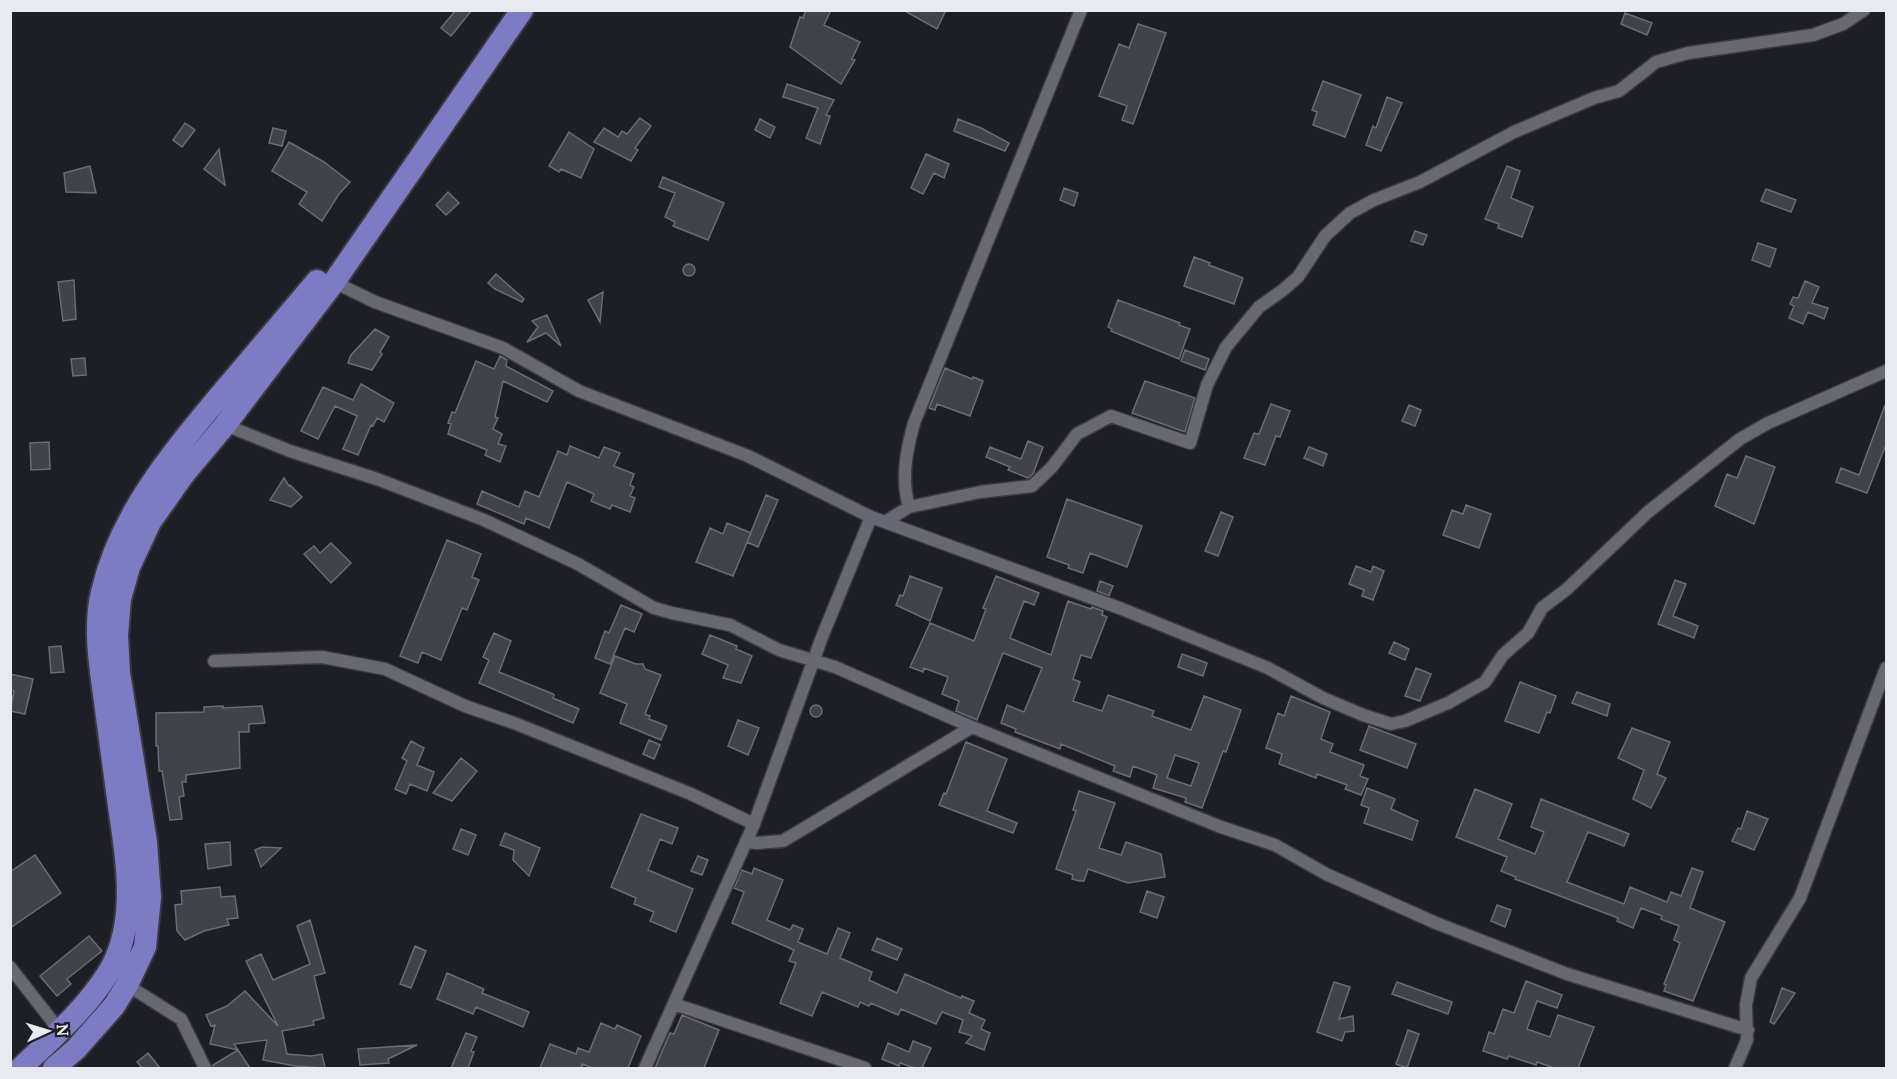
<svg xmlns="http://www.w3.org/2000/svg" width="1897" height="1079" font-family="Lora,serif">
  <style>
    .building { fill: #42424b; stroke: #6a6b75; stroke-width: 1.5; fill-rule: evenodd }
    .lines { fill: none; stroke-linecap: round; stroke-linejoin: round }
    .street-casing { stroke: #3a3a40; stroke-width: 15 }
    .highway-casing { stroke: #3a3a40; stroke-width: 26 }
    .street { stroke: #676871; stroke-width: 12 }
    .highway { stroke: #7d7bc4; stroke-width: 22 }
  </style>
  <rect width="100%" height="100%" fill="#1d1e26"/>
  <path class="building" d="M456 10H472L451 36 441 28Z
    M806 10H831L824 25 860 42 852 59 855 60 841 84 790 47 800 17 803 18Z
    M903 10H946L937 29Z
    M1625 13 1652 23 1647 35 1621 24Z
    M1138 24 1166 33 1133 124 1122 120 1127 106 1099 96 1119 44 1129 48Z
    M1323 81 1361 95 1345 137 1313 125 1317 112 1312 110Z
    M787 84 834 100 826 115 830 116 820 144 806 138 818 108 783 97Z
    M1387 97 1402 103 1381 151 1366 145 1373 126 1376 128Z
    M640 118 651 126 635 148 638 150 631 161 594 142 604 128 618 137 622 131 627 134Z
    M760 119 775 127 770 138 755 130Z
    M958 119 981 128 1009 143 1005 151 954 131Z
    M185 123 195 130 182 147 173 140Z
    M273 128 286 131 282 146 269 143Z
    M569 132 594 149 581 178 561 169 559 172 549 166Z
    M289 142 324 162 350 182 339 194 322 221 299 204 307 192 272 171Z
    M219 149 225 185 204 169Z
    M926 154 949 164 944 178 934 173 923 194 911 188Z
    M90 166 96 193 66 192 64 173Z
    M1507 166 1520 171 1511 198 1533 207 1522 237 1498 228 1499 224 1485 219Z
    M663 177 724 203 708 240 673 226 675 222 665 217 675 193 659 187Z
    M1064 188 1078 193 1074 206 1060 200Z
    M1766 189 1796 200 1791 212 1761 201Z
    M448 192 459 203 446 215 436 205Z
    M1415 231 1427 235 1423 245 1411 241Z
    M1758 243 1776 249 1770 267 1752 260Z
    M1194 257 1210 263 1209 265 1243 278 1234 304 1184 286Z
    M683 270a6 6 0 1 1 12 0a6 6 0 1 1-12 0Z
    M496 274 524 299 522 302 495 289 488 283Z
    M74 280 76 319 63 321 58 282Z
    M1805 281 1819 287 1812 303 1828 308 1824 319 1808 312 1803 324 1789 318 1794 306 1790 304 1793 297 1798 298Z
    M603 292 600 322 588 300Z
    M1118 300 1180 323 1179 325 1190 329 1179 359 1111 331 1112 329 1108 327Z
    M547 315 551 324 561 346 546 333 527 342 538 327 532 321Z
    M375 329 389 337 380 352 382 354 372 370 348 363 351 355Z
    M1185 350 1209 359 1205 370 1181 361Z
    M500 356 507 360 506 366 553 391 547 402 503 381 495 417 498 418 493 429 502 434 498 444 506 446 500 462 485 455 487 450 448 434 451 424 448 423 452 412 455 413 476 361 494 369Z
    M85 358 86 375 73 376 71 359Z
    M945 368 972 379 973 377 983 381 970 416 937 404 935 410 929 408Z
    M1145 381 1195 398 1185 432 1132 413Z
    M361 384 394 403 384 422 377 418 373 426 371 425 358 455 343 449 357 416 335 406 318 439 301 431 323 387 353 400Z
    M1271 404 1290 411 1280 437 1276 436 1265 465 1244 458 1254 433 1259 434Z
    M1409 405 1421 410 1415 426 1402 421Z
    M1885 405 1887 442 1867 493 1836 482 1841 468 1859 475Z
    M1028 441 1043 447 1033 474 1028 478 1008 470 1010 467 986 457 990 447 1021 459Z
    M49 442 50 469 31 470 30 443Z
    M570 446 599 458 604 447 620 453 614 466 634 474 630 485 634 487 630 496 635 498 630 512 612 505 610 509 591 501 594 494 567 482 549 528 526 518 524 524 477 504 482 491 519 507 525 491 539 497 558 451 567 455Z
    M1309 447 1327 454 1323 466 1304 458Z
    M1746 456 1775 467 1754 524 1715 506 1727 474 1737 478Z
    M284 478 289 486 290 485 302 497 291 507 270 500Z
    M766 495 778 500 758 547 747 542Z
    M1067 499 1142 526 1127 567 1090 553 1083 573 1068 568 1069 565 1047 557Z
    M1466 505 1491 514 1479 548 1443 535 1452 510 1463 514Z
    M1221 512 1233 517 1218 556 1205 551Z
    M727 523 751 533 733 576 696 562 710 528 723 534Z
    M447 540 481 554 472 577 479 580 467 610 462 608 441 660 422 652 418 663 400 656Z
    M331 543 351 563 331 583 304 554 314 546 320 553Z
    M1356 566 1371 572 1373 566 1384 571 1373 600 1362 596 1364 590 1349 584Z
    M910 576 942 588 930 621 896 605 900 595 903 596Z
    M996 576 1039 593 1034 605 1024 601 1010 638 1051 655 1068 601 1091 609 1092 607 1103 611 1102 615 1107 617 1091 658 1081 655 1073 679 1080 682 1073 701 1102 711 1108 695 1154 711 1152 716 1191 730 1204 696 1241 710 1226 752 1223 751 1202 808 1185 802 1186 798 1153 788 1157 775 1133 766 1130 777 1113 771 1115 766 1061 744 1060 749 1015 732 1016 729 1001 723 1007 705 1024 712 1042 668 1003 653 977 720 956 711 959 701 942 694 948 677 924 668 923 672 910 667 930 623 974 641 986 609 983 608ZM1175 755 1199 763 1191 786 1167 778Z
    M1675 580 1686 584 1673 616 1698 626 1694 638 1658 624Z
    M1100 581 1113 586 1109 596 1097 591Z
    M621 605 642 614 634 632 625 628 610 664 595 658 605 631 609 633Z
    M494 633 511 641 499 672 553 694 554 695 553 698 579 709 573 723 479 683 489 660 483 657Z
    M710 635 737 646 736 649 752 656 741 683 723 678 728 665 702 654Z
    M1394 642 1409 649 1405 660 1389 653Z
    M61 646 64 672 51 673 49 647Z
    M1182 654 1207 663 1203 676 1178 667Z
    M615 656 636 664H643L645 669 661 675 645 714 650 716 649 719 667 726 661 740 620 723 627 704 600 693Z
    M1416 668 1431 674 1420 701 1405 696Z
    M10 674 33 679 25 714 10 711 14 691 10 690Z
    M1520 682 1556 696 1550 713 1547 712 1539 733 1505 721Z
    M1577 692 1610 704 1607 716 1572 703Z
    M1291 696 1330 712 1321 739 1333 744 1330 752 1364 765 1360 776 1368 779 1361 795 1345 789 1347 785 1317 774 1316 778 1279 764 1282 754 1266 748 1278 713 1284 716Z
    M810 711a6 6 0 1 1 12 0a6 6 0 1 1-12 0Z
    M223 706V708L262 706 265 723 249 724V732H239L240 768 186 775V782H182L184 796 179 797 182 819 170 820 162 771H159L158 746H156V713L204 712V707Z
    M738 720 759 728 748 755 728 746Z
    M1369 726 1416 744 1407 768 1360 750Z
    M1632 728 1670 742 1657 774 1666 778 1651 808 1633 799 1644 770 1618 758Z
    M649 740 660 745 654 759 643 754Z
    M411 741 424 748 417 765 434 772 427 791 410 784 406 794 395 789 407 761 402 758Z
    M966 742 1007 759 987 811 1017 823 1013 833 939 805 944 793 946 794Z
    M461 758 477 771 452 801 433 793Z
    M1367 788 1395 799 1391 809 1418 821 1412 840 1364 823 1369 808 1361 805Z
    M1475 789 1512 804 1498 839 1535 854 1544 832 1531 827 1541 799 1629 834 1624 846 1588 832 1567 882 1624 904 1630 887 1667 902 1671 892 1681 896 1692 868 1703 872 1690 908 1725 922 1693 1001 1664 991 1666 985 1664 984 1680 943 1674 940 1679 926 1661 919 1662 916 1641 908 1633 928 1617 921 1618 918 1515 879 1516 877 1501 871 1507 857 1456 837Z
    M1079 791 1115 803 1099 848 1121 855 1126 842 1161 854 1165 877 1128 883 1088 869 1084 881H1079L1072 879 1073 875 1056 869 1076 811 1073 810Z
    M1747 811 1768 819 1754 850 1732 841 1738 828 1741 829Z
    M641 814 678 828 672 844 660 839 648 870 693 889 676 932 650 921 654 912 634 904 636 898 611 887Z
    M461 829 476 835 468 855 453 849Z
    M505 833 540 848 529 876 513 860 514 850 500 845Z
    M230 842 231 865 208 869 205 844Z
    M262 847 281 848 261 867 255 850Z
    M35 855 61 893 10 928V872Z
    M698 856 708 860 702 875 691 871Z
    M754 868 783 880 767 920 790 930 793 925 803 929 798 942 827 954 838 928 850 933 840 958 872 972 869 980 897 993 905 974 961 998 962 996 974 1001 969 1013 985 1020 981 1029 990 1033 984 1050 966 1043 972 1036 959 1032 963 1020 942 1012 936 1024 901 1009 898 1015 871 1003 869 1006 860 1002 858 1007 822 992 812 1016 780 1003 796 963 789 961 794 950 732 923 744 892 734 888 742 870 752 874Z
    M220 887 221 897 235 896 238 918 227 919 229 925 204 931 185 940 177 931 175 905 182 904 181 891Z
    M1147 891 1164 897 1157 918 1140 912Z
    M1497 905 1511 910 1505 927 1491 921Z
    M310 920 325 973 314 976 324 1018 313 1021 314 1025 282 1031 287 1054 311 1056 322 1054 325 1068 295 1066 263 1060 267 1040 234 1044 238 1050 210 1044 215 1025 211 1026 206 1015 227 1006 245 991 278 1026 246 961 261 954 273 980 310 964 297 926Z
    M89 936 102 951 67 979 71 984 57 996 40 976Z
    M877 938 902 949 897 960 872 950Z
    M415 946 426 951 411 988 400 984Z
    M447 973 484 989 482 993 529 1012 523 1027 476 1007 473 1014 437 999Z
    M1526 981 1562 995 1557 1008 1537 1001 1527 1029 1550 1037 1558 1015 1594 1027 1578 1068H1554L1537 1062 1536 1065 1509 1056 1507 1059 1483 1051 1489 1032 1494 1034 1503 1009 1514 1013Z
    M1334 982 1350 987 1339 1019 1353 1016 1354 1031 1345 1032 1342 1041 1317 1032Z
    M1397 982 1452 1002 1448 1014 1392 994Z
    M1782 988 1795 993 1774 1024 1770 1022Z
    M682 1015 719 1030 704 1068H655L670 1033 674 1034Z
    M601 1023 615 1029 617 1025 641 1036 628 1068H593L582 1064 581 1068H540L550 1044 576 1054 578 1048 589 1052Z
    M1408 1030 1419 1034 1407 1068 1396 1064Z
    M466 1033 477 1037 471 1051 474 1052 468 1068H451Z
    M913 1041 931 1048 922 1068H915L900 1063 899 1066 882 1059 888 1043 909 1052Z
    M417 1045 388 1059 389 1063 360 1065 358 1049Z
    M238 1050 250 1068H213V1065Z
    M148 1053 160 1068H142L137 1062Z"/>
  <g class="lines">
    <defs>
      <path id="street" d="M334 282 375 302 503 348 579 391 748 456 871 517 1122 609 1268 668 1323 698 1363 715 1391 724 1405 721 1448 703 1485 682 1503 655 1528 633 1542 608 1567 589 1648 512 1740 439 1768 423 1886 371
        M225 425 290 451 377 479 484 520 578 564 654 608 672 613 730 625 779 650 835 667 972 727 1221 827 1275 845 1326 874 1436 923 1567 974 1748 1030
        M909 507C901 479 906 452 914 423L1081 10
        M885 522 909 507 980 492 1032 486 1052 467 1077 434 1111 416 1190 443 1207 385 1226 347 1259 307 1283 290 1298 277 1325 236 1350 213 1374 200 1420 182 1514 132 1594 98 1619 91 1656 62 1688 53 1813 35 1843 24 1864 10
        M214 661 322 657 385 669 465 706 514 723 691 794 754 824
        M746 841 756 843 783 841 972 727
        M10 967 60 1031
        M127 985 181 1019 205 1068
        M674 1004 865 1068
        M645 1068 754 824 822 637 871 517
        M1735 1068 1747 1040 1746 1005 1751 978 1800 898 1886 668"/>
      <path id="highway" d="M21 1068C51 1039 84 1011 107 975 140 924 126 856 118 799 114 769 110 739 106 709 101 671 93 629 102 592 120 514 173 452 223 392 254 355 286 318 317 281
        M54 1068 76 1049 114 1006 127 985 145 947 150 897 146 842 119 673 117 635 120 599 129 567 150 522 184 474 225 425 334 282 522 10"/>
    </defs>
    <use href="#street" class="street-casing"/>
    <use href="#highway" class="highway-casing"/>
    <use href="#street" class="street"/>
    <use href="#highway" class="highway"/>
  </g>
  <rect width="1897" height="1079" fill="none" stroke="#e9eaef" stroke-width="24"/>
  <g transform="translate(48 1031) rotate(86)" stroke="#1d1e26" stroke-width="4.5" paint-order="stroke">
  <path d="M0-4.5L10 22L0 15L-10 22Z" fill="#e9eaef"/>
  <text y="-9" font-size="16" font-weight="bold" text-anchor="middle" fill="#e9eaef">N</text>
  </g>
</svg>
